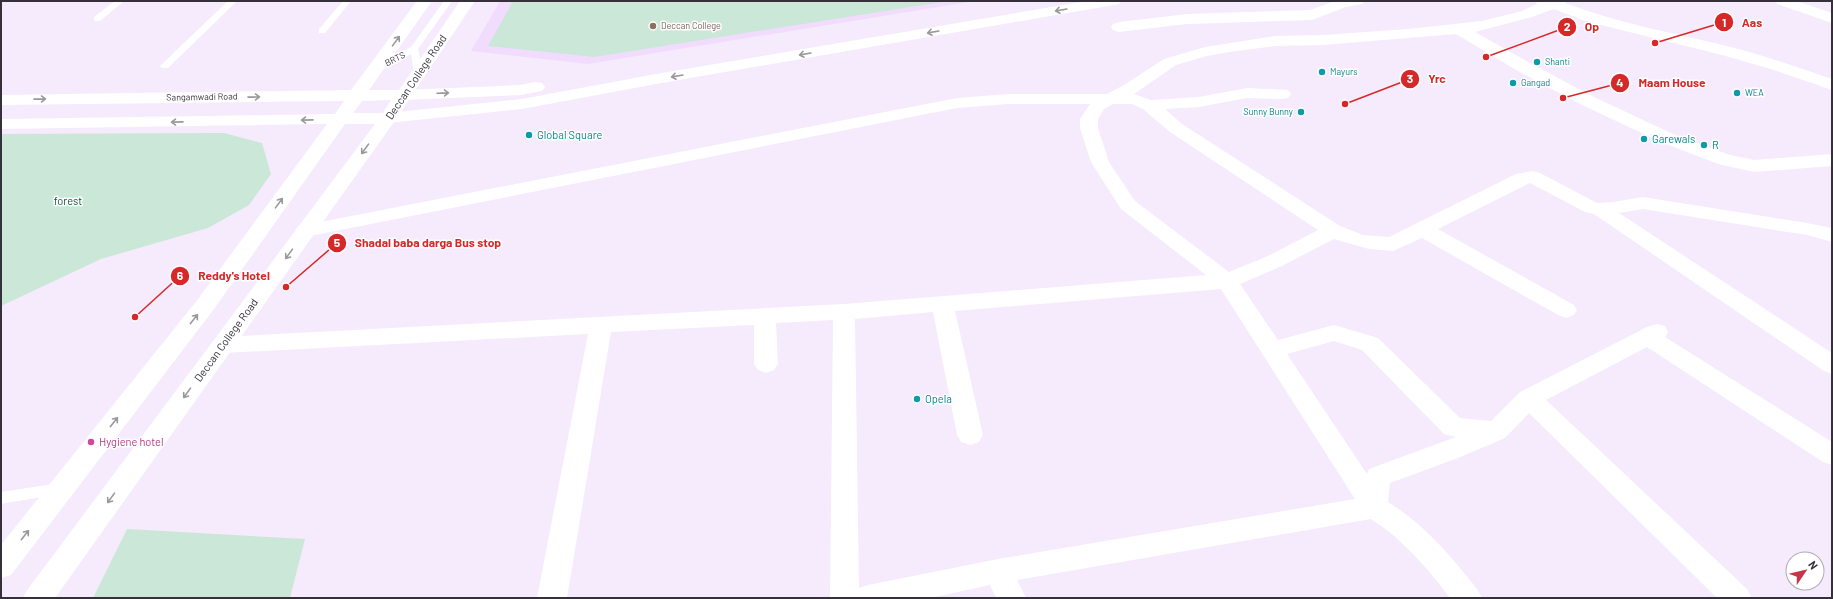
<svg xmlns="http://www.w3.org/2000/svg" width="1833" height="599" font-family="Barlow,sans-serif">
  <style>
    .built { fill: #f1dcfe }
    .green { fill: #cae7d7 }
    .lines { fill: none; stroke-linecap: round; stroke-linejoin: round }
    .service { fill: #fff; fill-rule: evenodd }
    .minor { fill: #fff; fill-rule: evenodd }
    .tertiary { fill: #fff; fill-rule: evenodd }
    .primary { fill: #fff; fill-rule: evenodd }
    .oneway { stroke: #9a989c }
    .education-dot { fill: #8d6e63; stroke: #fff; stroke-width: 1.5 }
    .culture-dot { fill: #0f9aa8; stroke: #fff; stroke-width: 1.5 }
    .hotel-dot { fill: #d1479c; stroke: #fff; stroke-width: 1.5 }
    .labels { text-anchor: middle; stroke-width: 3; stroke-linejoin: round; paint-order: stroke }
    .far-education-label { font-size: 9px; fill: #785e54; stroke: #fff; text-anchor: start }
    .far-street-label { font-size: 9px; fill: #36303a; stroke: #fff }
    .far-culture-label { font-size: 9px; fill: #0d838f; stroke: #fff; text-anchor: start }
    .street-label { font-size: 11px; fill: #36303a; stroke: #fff }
    .culture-label { font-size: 11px; fill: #0d838f; stroke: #fff; text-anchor: start }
    .park-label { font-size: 11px; fill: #05593a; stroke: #fff }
    .hotel-label { font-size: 11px; fill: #b23c85; stroke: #fff; text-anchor: start }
    .leader { fill: none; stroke: #d62828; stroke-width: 1.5 }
    .callout-dot { fill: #d62828; stroke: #fff; stroke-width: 1.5 }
    .mark-label { font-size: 12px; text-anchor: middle; font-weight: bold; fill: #fff }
    .callout-label { font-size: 12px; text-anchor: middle; font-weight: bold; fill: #d62828; stroke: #fff; stroke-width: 3; stroke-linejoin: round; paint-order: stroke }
  </style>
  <rect width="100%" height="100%" fill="#f5ebfc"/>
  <path class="built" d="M500 1H975L588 64 471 51Z"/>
  <path class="green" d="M513 1H948L594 57 488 46Z
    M224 133 262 143 271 174 249 205 208 228 101 259 1 306V134Z
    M127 529 305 539 290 598H93Z"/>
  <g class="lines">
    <path class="service" d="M115 1H124L100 21H94V17Z
      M228 1H237L168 68H162L160 66 162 64Z
      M343 1H351L325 33H319V29Z
      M444 1H452L418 49 424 73 422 75H416L414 73 411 54 379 70H373L371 68 373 66 411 47Z
      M60 483 65 485 67 489 65 493 1 504V492Z"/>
    <path class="minor" d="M1335 1H1364L1362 4 1346 7 1312 20 1187 24 1119 32 1113 30 1111 27 1113 24 1119 22 1187 14 1310 10Z
      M1535 1H1566L1565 3C1617 23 1673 33 1727 46 1763 55 1797 67 1832 79V90L1774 70 1722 55 1585 21 1554 9 1532 17 1475 32 1530 63 1594 97 1673 134 1730 155 1754 160 1832 154V166L1754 172 1718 164 1661 142 1582 105 1518 71 1456 34 1323 45 1275 46 1236 51 1207 56 1176 65 1134 94 1151 100 1199 97 1247 88 1288 90 1291 94 1288 98 1282 99 1247 98 1199 107 1165 109 1182 124 1340 226 1363 235 1389 237 1516 174 1533 171 1540 173 1597 203 1613 202 1643 197 1807 223 1832 228V242L1807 235 1643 209 1619 213 1832 353V374L1824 371 1594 214 1585 212 1530 183 1438 229 1574 305 1577 310 1574 315 1566 318 1558 315 1422 238 1393 251 1369 249 1334 239 1282 266 1240 284 1278 340 1334 325 1378 338 1460 418 1491 421 1520 392 1649 326 1657 324 1665 326 1668 332 1665 337 1832 442V465L1823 462 1647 347 1546 400 1747 589 1752 598H1717L1529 413 1505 438 1458 458 1390 483 1388 502C1424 524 1451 556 1477 589L1482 598H1450C1427 568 1403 539 1371 519L1017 580 1026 598H996L990 585 930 598H830L833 320 776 323 778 364 774 370 766 373 758 370 754 364V325L611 332 567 598H537L588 334 223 353 215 351 211 345 215 339 223 337 844 304 1206 275 1121 209 1091 162 1080 128V119L1090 104H1008L957 108 305 237 298 236 295 231 298 226 305 225 957 98 1008 94H1107L1124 85 1164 59 1205 47 1275 36 1323 35 1408 29 1482 21 1522 11 1537 4ZM1113 104H1132L1143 109 1170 132 1318 230 1268 256 1229 272 1135 201 1109 162 1098 128V119L1104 109ZM1221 289 1355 499 998 559 868 585 859 588 855 319 933 312 957 435 961 442 970 445 979 442 983 435 955 311ZM1334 341 1362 350 1444 434 1456 437 1369 469 1367 474 1287 354Z
      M1775 1H1797L1832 13V23L1777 4Z"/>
    <path class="tertiary" d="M1087 1H1121L1119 4 1114 5 656 84 522 109 388 123 382 122 379 118 382 114 388 113 522 99 656 74Z
      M536 82 542 83 545 87 542 91 520 95 404 100 398 99 395 95 398 91 404 90 520 85Z"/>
    <path class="primary" d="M417 1H432L369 90H399L460 1H475L394 122 55 598H23L28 589 375 124H345L214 309 11 575 1 578V545L198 299 327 124 1 129V119L335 114 344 101 1 105V95L351 90ZM391 100 383 113H353L362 101Z"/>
  </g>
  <defs><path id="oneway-shaft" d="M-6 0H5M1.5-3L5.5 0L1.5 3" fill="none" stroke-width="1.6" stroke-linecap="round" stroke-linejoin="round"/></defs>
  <g class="oneway">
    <use href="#oneway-shaft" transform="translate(1061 10) rotate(170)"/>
    <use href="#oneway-shaft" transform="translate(933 32) rotate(170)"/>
    <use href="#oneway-shaft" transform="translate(396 41) rotate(-54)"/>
    <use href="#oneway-shaft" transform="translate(805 54) rotate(170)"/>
    <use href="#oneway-shaft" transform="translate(677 76) rotate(170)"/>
    <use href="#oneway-shaft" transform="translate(443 93) rotate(-2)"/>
    <use href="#oneway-shaft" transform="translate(254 97) rotate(-1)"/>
    <use href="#oneway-shaft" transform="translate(40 99) rotate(-1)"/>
    <use href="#oneway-shaft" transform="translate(307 120) rotate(179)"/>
    <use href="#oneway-shaft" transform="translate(177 122) rotate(179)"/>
    <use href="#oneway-shaft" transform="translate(365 149) rotate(126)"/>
    <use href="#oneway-shaft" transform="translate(279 203) rotate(-54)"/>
    <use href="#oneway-shaft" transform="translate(289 254) rotate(126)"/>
    <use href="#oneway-shaft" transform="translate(194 319) rotate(-52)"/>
    <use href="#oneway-shaft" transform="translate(187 393) rotate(126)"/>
    <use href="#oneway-shaft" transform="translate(114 422) rotate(-52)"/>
    <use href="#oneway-shaft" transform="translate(111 498) rotate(126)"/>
    <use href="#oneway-shaft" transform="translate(25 535) rotate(-52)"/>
  </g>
  <circle class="education-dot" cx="653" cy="26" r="4"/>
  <g class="culture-dot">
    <circle cx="1537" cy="62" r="4"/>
    <circle cx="1322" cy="72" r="4"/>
    <circle cx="1513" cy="83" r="4"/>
    <circle cx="1737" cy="93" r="4"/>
    <circle cx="1301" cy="112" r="4"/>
    <circle cx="529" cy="135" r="4"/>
    <circle cx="1644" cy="139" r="4"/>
    <circle cx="1704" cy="145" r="4"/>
    <circle cx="917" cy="399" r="4"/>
  </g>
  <circle class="hotel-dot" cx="91" cy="442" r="4"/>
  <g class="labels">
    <g class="far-education-label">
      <text x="661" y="29">Deccan College</text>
    </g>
    <g class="far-street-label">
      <text transform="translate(395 59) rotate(-26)" y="3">BRTS</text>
      <text transform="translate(202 97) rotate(-1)" y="3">Sangamwadi Road</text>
    </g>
    <g class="far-culture-label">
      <text x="1545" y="65">Shanti</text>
      <text x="1330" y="75">Mayurs</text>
      <text x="1521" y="86">Gangad</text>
      <text x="1745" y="96">WEA</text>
      <text x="1293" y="115" text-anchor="end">Sunny Bunny</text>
    </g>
    <g class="street-label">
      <text transform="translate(416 77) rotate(-56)" y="4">Deccan College Road</text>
      <text transform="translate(226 340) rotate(-54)" y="4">Deccan College Road</text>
    </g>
    <g class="culture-label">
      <text x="537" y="139">Global Square</text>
      <text x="1652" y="143">Garewals</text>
      <text x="1712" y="149">R</text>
      <text x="925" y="403">Opela</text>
    </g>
    <g class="park-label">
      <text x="68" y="205">forest</text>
    </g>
    <g class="hotel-label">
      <text x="99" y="446">Hygiene hotel</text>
    </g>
  </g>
  <path class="leader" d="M1655 43L1724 22M1486 57L1567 27M1345 104L1410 79M1563 98L1620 83M286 287L337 243M135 317L180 276"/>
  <g class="callout-dot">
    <circle cx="1655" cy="43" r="4"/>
    <circle cx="1486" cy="57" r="4"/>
    <circle cx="1345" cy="104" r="4"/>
    <circle cx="1563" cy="98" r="4"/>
    <circle cx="286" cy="287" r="4"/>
    <circle cx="135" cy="317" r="4"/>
    <circle cx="1724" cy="22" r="10"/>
    <circle cx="1567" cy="27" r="10"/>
    <circle cx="1410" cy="79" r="10"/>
    <circle cx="1620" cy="83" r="10"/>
    <circle cx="337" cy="243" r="10"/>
    <circle cx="180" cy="276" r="10"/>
  </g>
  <g class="mark-label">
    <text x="1724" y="27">1</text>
    <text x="1567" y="31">2</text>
    <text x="1410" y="83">3</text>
    <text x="1620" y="87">4</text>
    <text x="337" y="247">5</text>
    <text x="180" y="280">6</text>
  </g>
  <g class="callout-label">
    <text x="1752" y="27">Aas</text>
    <text x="1592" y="31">Op</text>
    <text x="1437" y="83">Yrc</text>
    <text x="1672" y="87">Maam House</text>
    <text x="428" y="247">Shadal baba darga Bus stop</text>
    <text x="234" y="280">Reddy's Hotel</text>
  </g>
  <rect width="1833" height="599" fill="none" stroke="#36303a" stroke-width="4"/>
  <g transform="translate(1805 571) rotate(55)"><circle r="19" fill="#ffffff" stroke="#afacb0"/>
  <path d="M0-3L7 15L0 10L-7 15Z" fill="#c63549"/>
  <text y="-6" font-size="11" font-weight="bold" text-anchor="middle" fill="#36303a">N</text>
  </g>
</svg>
